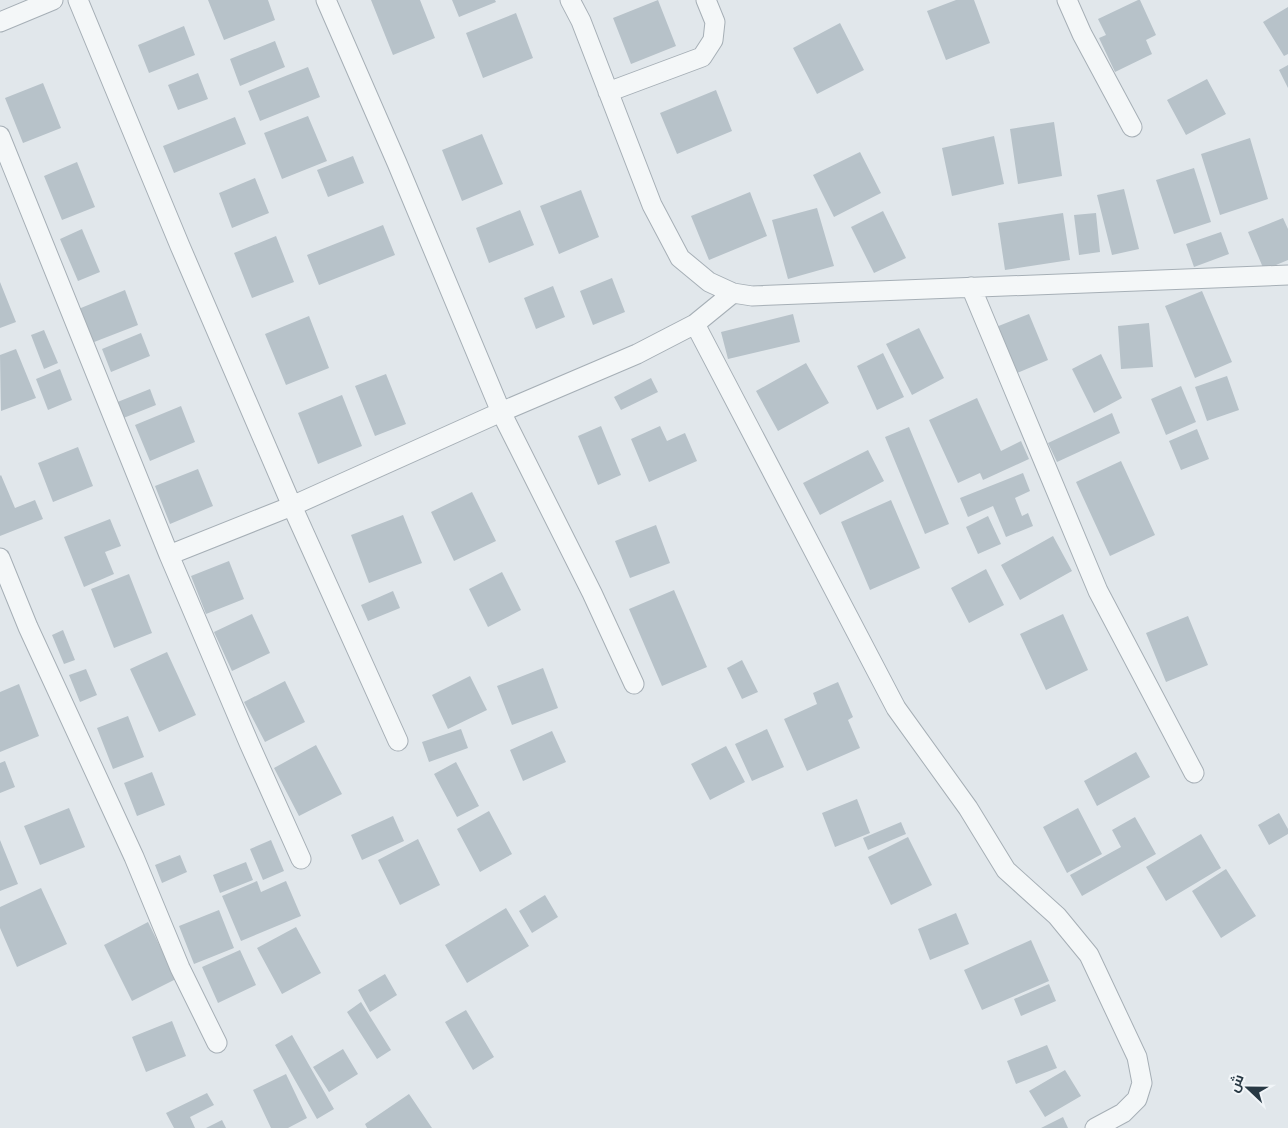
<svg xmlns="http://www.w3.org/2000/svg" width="1288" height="1128" font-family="'Archivo Narrow',Cairo,sans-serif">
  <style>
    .building { fill: #b7c2c9 }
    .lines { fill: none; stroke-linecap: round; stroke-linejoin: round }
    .minor-casing { stroke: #a6afb6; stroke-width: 21 }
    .minor { stroke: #f4f7f8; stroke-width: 19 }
  </style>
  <rect width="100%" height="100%" fill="#e1e7eb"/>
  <path class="building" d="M208 0H268L275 20 224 40Z
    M371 0H420L435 38 393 55Z
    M452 0H495L496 2 459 17Z
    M658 0 676 46 631 64 613 18Z
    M956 0H974L990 43 946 60 927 11Z
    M1138 0H1140L1156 35 1146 40 1152 54 1115 72 1099 38 1106 35 1098 19Z
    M1288 7V54L1284 56 1263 22Z
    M516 13 533 58 483 78 466 33Z
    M840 23 864 70 817 94 793 48Z
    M184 26 195 55 149 73 138 45Z
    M275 41 285 67 240 86 230 59Z
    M1288 65V88L1279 70Z
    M308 67 320 97 260 121 248 91Z
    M198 73 208 99 178 110 168 85Z
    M1207 79 1226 114 1186 135 1167 100Z
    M43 83 61 128 23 143 5 98Z
    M716 90 732 131 677 154 660 113Z
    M308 116 327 161 282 179 264 133Z
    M235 117 246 144 174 173 163 146Z
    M1054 122 1062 176 1018 184 1010 129Z
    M482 134 503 184 462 201 442 150Z
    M994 136 1004 184 952 196 942 148Z
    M1250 138 1268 199 1220 215 1201 154Z
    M860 152 881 193 834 217 813 175Z
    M353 156 364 183 328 197 317 170Z
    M77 162 95 207 62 220 44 176Z
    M1194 168 1211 222 1174 234 1156 180Z
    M255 178 269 213 232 228 219 193Z
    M1124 189 1139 249 1112 255 1097 195Z
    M581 190 599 237 559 254 540 206Z
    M750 192 767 236 709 260 691 216Z
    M817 208 834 266 788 279 772 220Z
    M520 210 534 245 489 263 476 228Z
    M883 211 906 258 874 273 851 227Z
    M1063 213 1070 260 1005 270 998 223Z
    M1096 213 1100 252 1079 255 1074 215Z
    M1283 218 1288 229V260L1264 270 1248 232Z
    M383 225 395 255 319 285 307 255Z
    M82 229 100 272 78 281 60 239Z
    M1221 232 1229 254 1194 267 1186 244Z
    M276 236 294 282 252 298 234 253Z
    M612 278 625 312 593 325 580 291Z
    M0 282 16 322 0 328Z
    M553 286 565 317 536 329 524 298Z
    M125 290 138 325 89 344 76 310Z
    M1202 291 1232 362 1195 378 1165 306Z
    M793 314 800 342 728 359 721 332Z
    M1029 314 1048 360 1015 374 996 327Z
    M309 316 329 368 286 385 265 334Z
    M1149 323 1153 367 1121 369 1118 326Z
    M919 328 944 378 912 395 886 344Z
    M44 330 58 363 44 369 31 335Z
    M141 333 150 356 111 372 102 349Z
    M16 349 36 398 1 411 0 355Z
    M883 353 904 397 877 410 857 366Z
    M1101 354 1122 398 1094 413 1072 369Z
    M806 363 829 403 778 431 756 391Z
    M60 369 72 400 48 410 36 379Z
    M386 374 406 424 375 436 355 386Z
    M1227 376 1239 410 1207 421 1195 387Z
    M651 378 658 392 621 410 614 397Z
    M1181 386 1196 422 1166 435 1151 399Z
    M150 389 156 405 121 419 115 403Z
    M342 395 362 446 318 464 298 413Z
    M977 398 1001 451 1021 441 1029 459 983 480 980 473 958 483 929 420Z
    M181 406 195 442 150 461 135 425Z
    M1112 413 1120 433 1057 462 1048 443Z
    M601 426 621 475 598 485 578 436Z
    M660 426 667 441 685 433 697 461 649 482 631 439Z
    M909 427 949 524 925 534 885 437Z
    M1197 429 1209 459 1181 470 1169 441Z
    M78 447 93 486 53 502 38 463Z
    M868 450 884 481 820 515 803 483Z
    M1121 461 1155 535 1110 556 1076 482Z
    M198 469 213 506 170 524 155 486Z
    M1023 473 1030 491 1015 498 1022 516 1028 513 1033 526 1006 537 993 506 968 517 960 498Z
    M1 475 15 508 35 500 43 519 0 536V476Z
    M472 492 496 541 454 561 431 512Z
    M891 500 920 568 870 590 841 522Z
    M403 515 422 563 369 583 351 535Z
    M988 516 1001 544 978 554 966 527Z
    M110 519 121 546 105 552 114 574 84 587 64 537Z
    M656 525 670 563 630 578 615 541Z
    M1053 536 1072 571 1020 600 1001 565Z
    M229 561 244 599 206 614 191 576Z
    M986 569 1004 605 969 623 951 588Z
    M502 572 521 610 488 627 469 589Z
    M129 574 152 633 114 648 91 589Z
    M674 590 707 667 662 686 629 609Z
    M393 591 400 608 368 621 361 605Z
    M252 614 270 653 232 671 214 632Z
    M1063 614 1088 670 1046 690 1020 634Z
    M1188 616 1208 665 1166 682 1146 633Z
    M63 630 75 660 64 664 52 635Z
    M167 652 196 715 159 732 130 669Z
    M742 660 758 692 742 699 727 668Z
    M543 668 558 708 512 725 497 686Z
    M86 669 97 695 80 702 69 675Z
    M470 676 487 710 448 729 432 695Z
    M285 681 305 722 265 742 244 702Z
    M838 682 853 717 848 720 860 748 807 771 784 719 817 704 813 693Z
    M19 684 39 736 0 752V692Z
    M128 716 144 757 113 769 97 728Z
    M461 729 468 748 429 762 422 742Z
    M767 729 784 767 752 781 735 744Z
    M552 731 566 762 523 781 510 750Z
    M316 745 342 794 299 816 274 768Z
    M726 746 745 782 710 800 691 764Z
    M1136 752 1150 777 1097 806 1084 781Z
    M5 761 15 787 0 793V763Z
    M456 762 479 806 457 817 434 774Z
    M152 772 165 805 137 816 124 783Z
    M857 799 870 833 835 847 822 813Z
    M69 808 85 847 40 865 24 826Z
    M1078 808 1102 854 1067 873 1043 827Z
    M489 811 512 854 480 872 457 829Z
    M1279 813 1288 829V834L1269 845 1258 825Z
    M393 816 404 841 362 860 351 835Z
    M1135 817 1156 854 1082 896 1070 875 1121 847 1112 830Z
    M901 822 906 834 868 850 863 838Z
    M1201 834 1221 868 1166 901 1146 867Z
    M908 837 932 885 891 905 868 857Z
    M418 839 440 885 400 905 378 860Z
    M0 840 18 884 0 891Z
    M271 840 284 871 263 880 250 849Z
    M180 855 187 872 162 883 155 865Z
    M246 862 253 880 220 893 213 875Z
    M1226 869 1256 916 1221 938 1192 891Z
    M257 881 261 892 286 881 301 916 241 941 222 896Z
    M41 888 67 944 17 967 0 928V907Z
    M545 895 558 917 532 933 519 911Z
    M506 908 529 946 467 983 445 945Z
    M219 910 234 948 194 964 179 926Z
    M956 913 969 944 930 960 918 929Z
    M148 922 176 979 132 1001 104 945Z
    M296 927 321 973 282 994 257 948Z
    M1031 940 1049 981 982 1010 964 970Z
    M240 950 256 985 218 1003 202 967Z
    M385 974 397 995 370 1012 358 990Z
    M1049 984 1056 1001 1021 1016 1014 999Z
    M361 1002 391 1050 377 1059 347 1012Z
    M466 1010 494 1057 473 1070 445 1022Z
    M172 1021 186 1056 146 1072 132 1037Z
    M292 1035 334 1109 317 1119 275 1045Z
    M1047 1045 1057 1068 1016 1084 1007 1061Z
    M343 1049 358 1074 329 1092 313 1067Z
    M1065 1070 1081 1096 1045 1117 1029 1091Z
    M286 1074 307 1118 288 1128H271L253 1090Z
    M207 1093 214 1105 190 1117 195 1128H174L166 1113Z
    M409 1094 432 1128H367L365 1124Z
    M1063 1117 1068 1128H1041Z
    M222 1120 226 1128H206Z"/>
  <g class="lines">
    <defs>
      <path id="minor" d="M78 0 180 246 292 506 398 741
        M326 0 397 163 501 412 592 593 634 684
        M570 0 581 21 652 205 680 258 709 282 733 293 752 296 1288 275
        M1067 0 1082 34 1132 127
        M0 22 53 0
        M608 92 702 57 713 40 715 22 706 0
        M0 136 169 555 292 506 501 412 637 354 695 324 733 293
        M971 287 1098 591 1194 773
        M695 324 896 708 968 808 1006 870 1057 916 1089 955 1137 1057 1142 1083 1137 1099 1123 1113 1095 1128
        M169 555 249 743 301 859
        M0 558 28 627 134 857 180 968 217 1043"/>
    </defs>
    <use href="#minor" class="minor-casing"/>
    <use href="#minor" class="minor"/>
  </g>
  <g transform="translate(1248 1088) rotate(292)" stroke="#f1f5f8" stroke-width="4" paint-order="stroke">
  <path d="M0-4L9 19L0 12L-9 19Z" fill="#283944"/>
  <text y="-8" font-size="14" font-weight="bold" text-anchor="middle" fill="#283944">ش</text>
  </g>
</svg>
